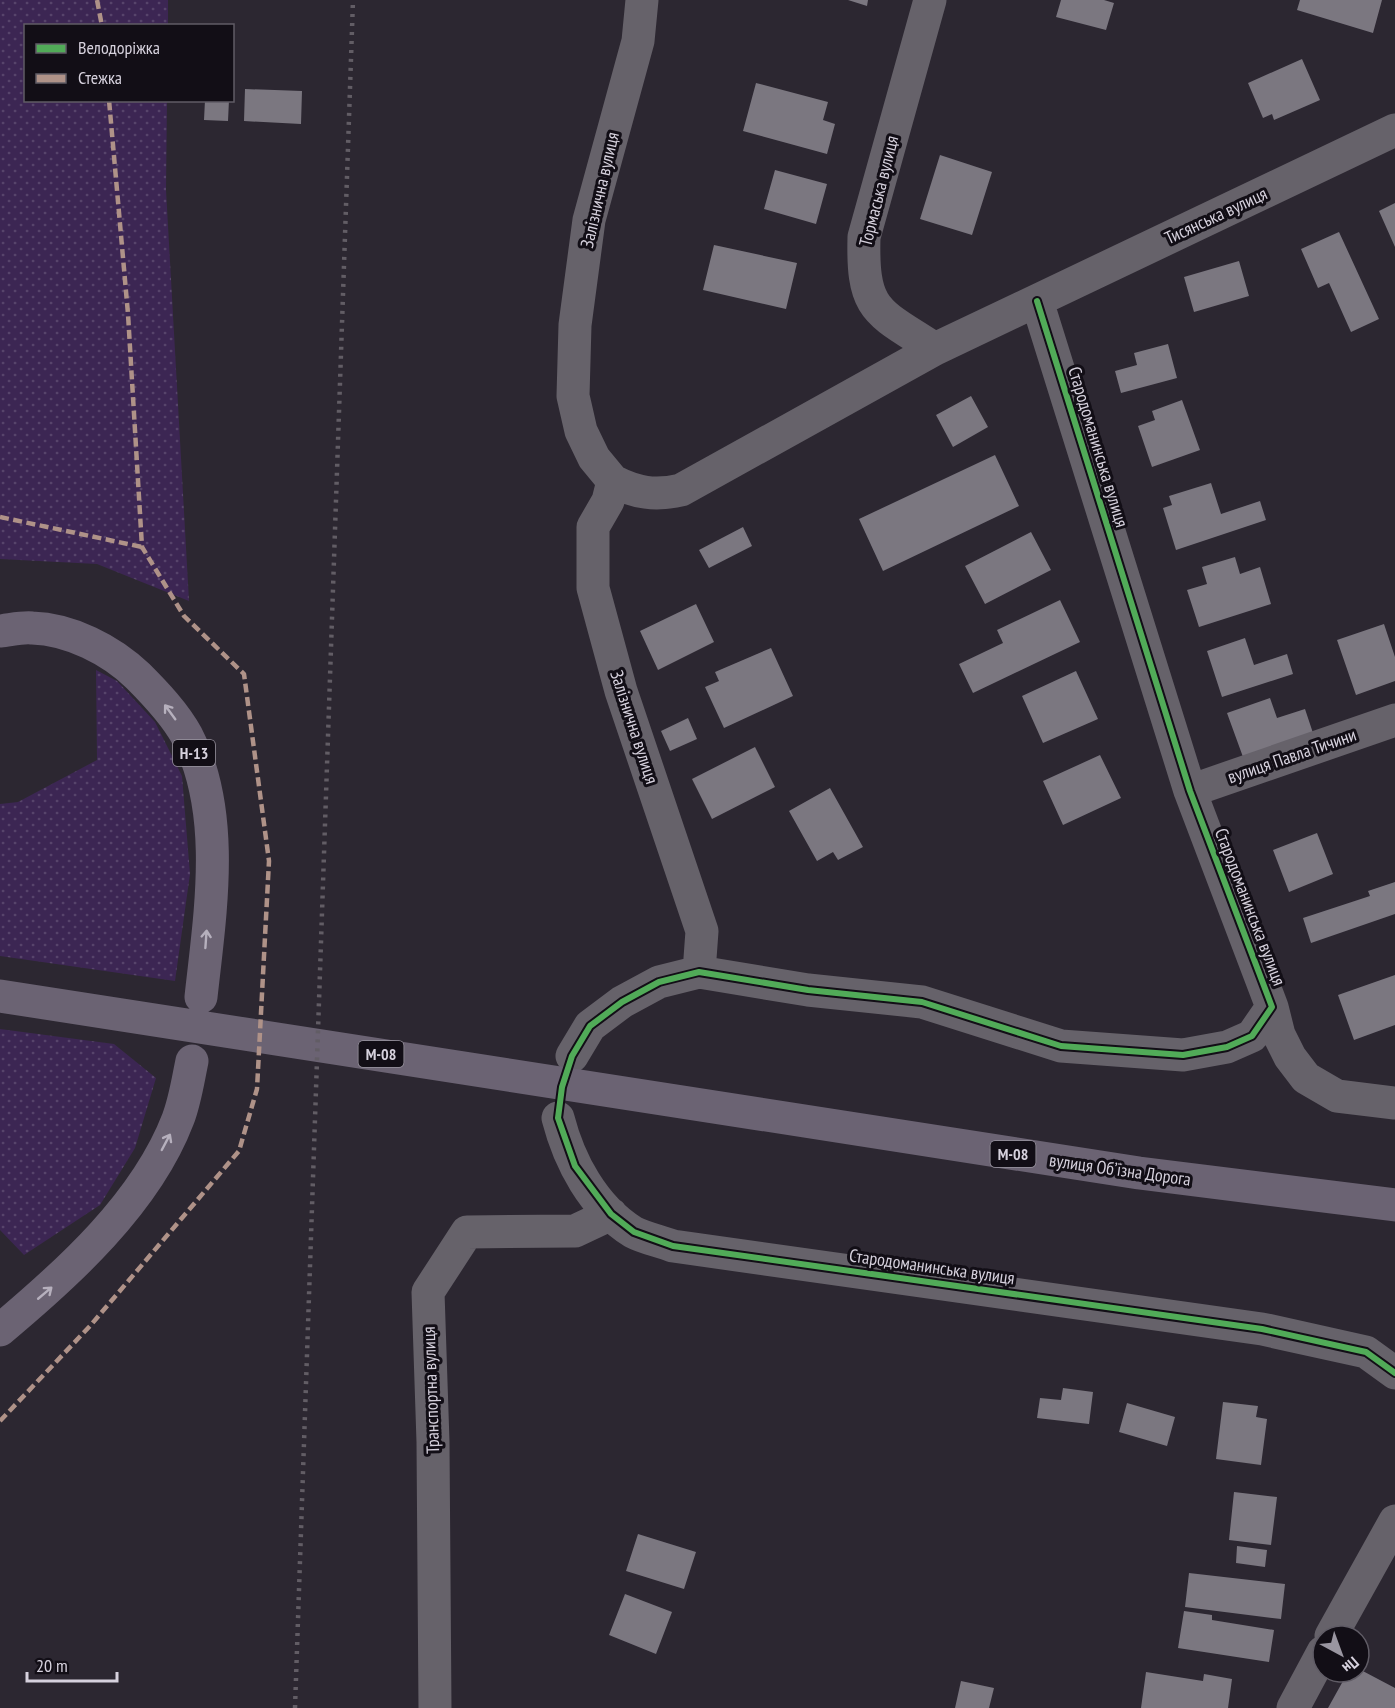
<svg xmlns="http://www.w3.org/2000/svg" width="1395" height="1708" font-family="'PT Sans Narrow',sans-serif">
  <style>
    .grass { fill: url(#grass-dots) }
    .building { fill: #7b7780 }
    .lines { fill: none; stroke-linecap: round; stroke-linejoin: round }
    .minor { stroke: #66626a; stroke-width: 33 }
    .highway { stroke: #6b6373; stroke-width: 33 }
    .rail { stroke: #625d65; stroke-width: 4.5; stroke-dasharray: 3 6; stroke-linecap: butt }
    .quiet { stroke: #af9288; stroke-width: 4.5; stroke-dasharray: 9 4.5; stroke-linecap: butt }
    .cycleway-casing { stroke: #120e16; stroke-width: 10 }
    .cycleway { stroke: #51ab58; stroke-width: 6 }
    .oneway { stroke: #b6b0bd }
    .labels { text-anchor: middle; stroke-width: 6; stroke-linejoin: round; paint-order: stroke }
    .shield { fill: #120e16; stroke: #9b96a1; stroke-width: 1.5 }
    .shield-label { font-size: 16px; font-weight: bold; fill: #d6d1dd }
    .street-label { font-size: 18px; fill: #d6d1dd; stroke: #120e16 }
  </style>
  <defs>
    <pattern id="grass-dots" width="8" height="8" patternUnits="userSpaceOnUse" patternTransform="scale(1.5)"><rect width="8" height="8" fill="#3c2653"/><path d="M2 2h.1M6 6h.1" fill="none" stroke="#57446b" stroke-width="1.8" stroke-linecap="round"/></pattern>
  </defs>
  <rect width="100%" height="100%" fill="#2c2731"/>
  <path class="grass" d="M0 0H168V25L26 26V100L167 101 166 190 189 601 97 564 0 559Z
    M96 670 117 681 155 722 182 776 190 874 175 981 0 956V804L18 802 97 760Z
    M0 1029 114 1044 156 1078 135 1148 100 1205 24 1255 0 1230Z"/>
  <path class="building" d="M848 0H868L867 6Z
    M1061 0H1104L1114 3 1106 30 1056 17Z
    M1300 0H1382L1373 33 1297 10Z
    M1302 59 1320 100 1274 120 1272 114 1263 118 1248 83Z
    M756 83 828 102 823 120 835 124 827 154 743 131Z
    M245 89 302 91 301 124 244 121Z
    M205 100H229L228 121 204 120Z
    M940 155 992 172 972 235 920 219Z
    M775 170 827 184 816 224 764 209Z
    M1395 203V247L1379 211Z
    M1339 232 1379 319 1351 332 1329 283 1318 288 1301 249Z
    M714 245 797 263 786 309 703 290Z
    M1239 261 1249 296 1194 312 1184 277Z
    M1168 344 1177 378 1121 393 1115 371 1137 365 1134 353Z
    M971 396 988 427 953 447 936 415Z
    M1182 400 1200 450 1152 467 1138 426 1155 420 1152 411Z
    M995 455 1019 506 883 571 859 519Z
    M1211 483 1221 514 1260 501 1266 520 1176 550 1163 508 1172 505 1169 496Z
    M743 527 752 546 709 568 699 550Z
    M1031 532 1051 570 985 604 965 566Z
    M1235 557 1240 574 1260 567 1271 604 1199 627 1187 590 1207 584 1202 567Z
    M1060 600 1080 642 973 693 959 664 1003 643 997 630Z
    M696 604 714 642 658 670 640 631Z
    M1384 624 1395 657V681L1356 695 1337 640Z
    M1245 638 1254 665 1287 654 1293 674 1222 697 1207 651Z
    M771 648 793 696 724 728 705 687 719 681 715 672Z
    M1076 671 1098 719 1043 743 1022 696Z
    M1270 698 1277 718 1305 709 1313 733 1243 757 1227 713Z
    M688 718 697 739 670 751 661 731Z
    M755 747 775 787 712 819 692 779Z
    M1100 755 1121 798 1063 825 1043 781Z
    M830 788 863 847 838 860 833 852 817 861 789 811Z
    M1317 833 1333 874 1289 892 1273 850Z
    M1395 882V914L1311 943 1303 918 1370 896 1368 891Z
    M1395 975V1025L1354 1040 1338 995Z
    M1063 1388 1093 1392 1089 1424 1037 1418 1040 1398 1061 1400Z
    M1223 1402 1258 1406 1256 1417 1267 1419 1261 1465 1216 1459Z
    M1127 1403 1175 1417 1167 1446 1119 1432Z
    M1234 1492 1277 1497 1271 1545 1229 1540Z
    M638 1534 696 1552 684 1589 626 1571Z
    M1237 1546 1267 1550 1265 1567 1236 1563Z
    M1189 1573 1285 1584 1281 1619 1185 1607Z
    M625 1594 672 1612 656 1654 609 1635Z
    M1184 1611 1212 1615V1620L1274 1630 1269 1662 1178 1648Z
    M1359 1669 1395 1688V1708H1328L1348 1672H1359Z
    M1146 1672 1203 1681 1204 1674 1232 1679 1228 1708H1141Z
    M961 1681 994 1688 989 1708H955Z"/>
  <g class="lines">
    <path class="minor" d="M642 0 638 41 589 220 575 325 573 396 581 431 594 458 613 481 608 501 593 527V588L621 691 702 931 699 972
      M930 0 864 237C862 312 877 311 935 349L1395 130
      M613 481C636 493 655 496 681 490L935 349
      M1190 791 1395 720
      M1272 1007 1279 1035 1290 1057 1306 1078 1337 1096 1395 1103
      M572 1056 590 1026 622 1002 659 982 699 972 808 990 922 1002 1061 1046 1183 1055 1227 1047 1252 1036 1272 1007 1190 791 1037 301
      M558 1118C569 1161 593 1207 633 1232 644 1238 660 1241 673 1246L1262 1329 1366 1352 1395 1373
      M1331 1636 1395 1521
      M435 1708 433 1442 428 1292 467 1232 575 1231 611 1214
      M1293 1708 1323 1652"/>
    <path class="highway" d="M0 631C10 630 22 627 32 628 70 629 111 650 138 676 156 694 175 714 187 736 227 814 210 914 201 997
      M0 996 1139 1173 1395 1205
      M0 1330C67 1274 146 1203 178 1119 185 1101 188 1080 192 1061"/>
    <path class="rail" d="M295 1708 353 0"/>
    <path class="quiet" d="M97 0 102 26
      M0 517 142 547
      M0 1421 90 1326 239 1151 257 1089 269 861 244 674 184 616 142 547 128 314 109 100"/>
    <defs>
      <path id="cycleway" d="M1037 301 1190 791 1272 1007 1252 1036 1227 1047 1183 1055 1061 1046 922 1002 808 990 699 972 659 982 622 1002 590 1026 572 1056 562 1087 558 1118 575 1166 611 1214 634 1232 673 1246 1262 1329 1366 1352 1395 1373"/>
    </defs>
    <use href="#cycleway" class="cycleway-casing"/>
    <use href="#cycleway" class="cycleway"/>
  </g>
  <defs><path id="oneway-shaft" d="M-6 0H5M1.5-3L5.5 0L1.5 3" fill="none" stroke-width="1.6" stroke-linecap="round" stroke-linejoin="round" transform="scale(1.5)"/></defs>
  <g class="oneway">
    <use href="#oneway-shaft" transform="translate(170 712) rotate(-126)"/>
    <use href="#oneway-shaft" transform="translate(206 939) rotate(-86)"/>
    <use href="#oneway-shaft" transform="translate(166 1142) rotate(-62)"/>
    <use href="#oneway-shaft" transform="translate(45 1293) rotate(-40)"/>
  </g>
  <g class="labels">
    <g class="shield">
      <rect x="173" y="740" width="42" height="26" rx="4.5"/>
      <rect x="358.5" y="1041" width="45" height="26" rx="4.5"/>
      <rect x="990.5" y="1141" width="45" height="26" rx="4.5"/>
    </g>
    <g class="shield-label">
      <text x="194" y="759">Н-13</text>
      <text x="381" y="1060">М-08</text>
      <text x="1013" y="1160">М-08</text>
    </g>
    <g class="street-label">
      <text transform="translate(600 190) rotate(-77)" y="6">Залізнична вулиця</text>
      <text transform="translate(879 191) rotate(-76)" y="6">Тормаська вулиця</text>
      <text transform="translate(1216 216) rotate(-25)" y="6">Тисянська вулиця</text>
      <text transform="translate(1098 447) rotate(73)" y="6">Стародоманинська вулиця</text>
      <text transform="translate(634 727) rotate(72)" y="6">Залізнична вулиця</text>
      <text transform="translate(1292 756) rotate(-19)" y="6">вулиця Павла Тичини</text>
      <text transform="translate(1250 907) rotate(69)" y="6">Стародоманинська вулиця</text>
      <text transform="translate(1120 1170) rotate(8)" y="6">вулиця Обʼїзна Дорога</text>
      <text transform="translate(932 1267) rotate(8)" y="6">Стародоманинська вулиця</text>
      <text transform="translate(431 1390) rotate(-92)" y="6">Транспортна вулиця</text>
    </g>
  </g>
  <rect x="24" y="24" width="210" height="78" fill="#120e16" stroke="#605c66" stroke-width="1.5"/>
  <rect x="36" y="44" width="30" height="9" fill="#51ab58" stroke="#605c66" stroke-width="1.5"/>
  <text x="78" y="54" font-size="18" fill="#d6d1dd">Велодоріжка</text>
  <rect x="36" y="74" width="30" height="9" fill="#af9288" stroke="#605c66" stroke-width="1.5"/>
  <text x="78" y="84" font-size="18" fill="#d6d1dd">Стежка</text>
  <g transform="translate(1341 1654) rotate(139)"><circle r="28" fill="#120e16" stroke="#605c66" stroke-width="1.5"/>
  <path d="M0-4.5L10 22L0 15L-10 22Z" fill="#9a96a1"/>
  <text y="-9" font-size="16" font-weight="bold" text-anchor="middle" fill="#d6d1dd">Пн</text>
  </g>
  <path d="M27 1672v9h90v-9" fill="none" stroke="#d6d1dd" stroke-width="3"/>
  <text x="36" y="1672" font-size="18" fill="#d6d1dd" stroke="#120e16" stroke-width="4.5" paint-order="stroke">20 m</text>
</svg>
